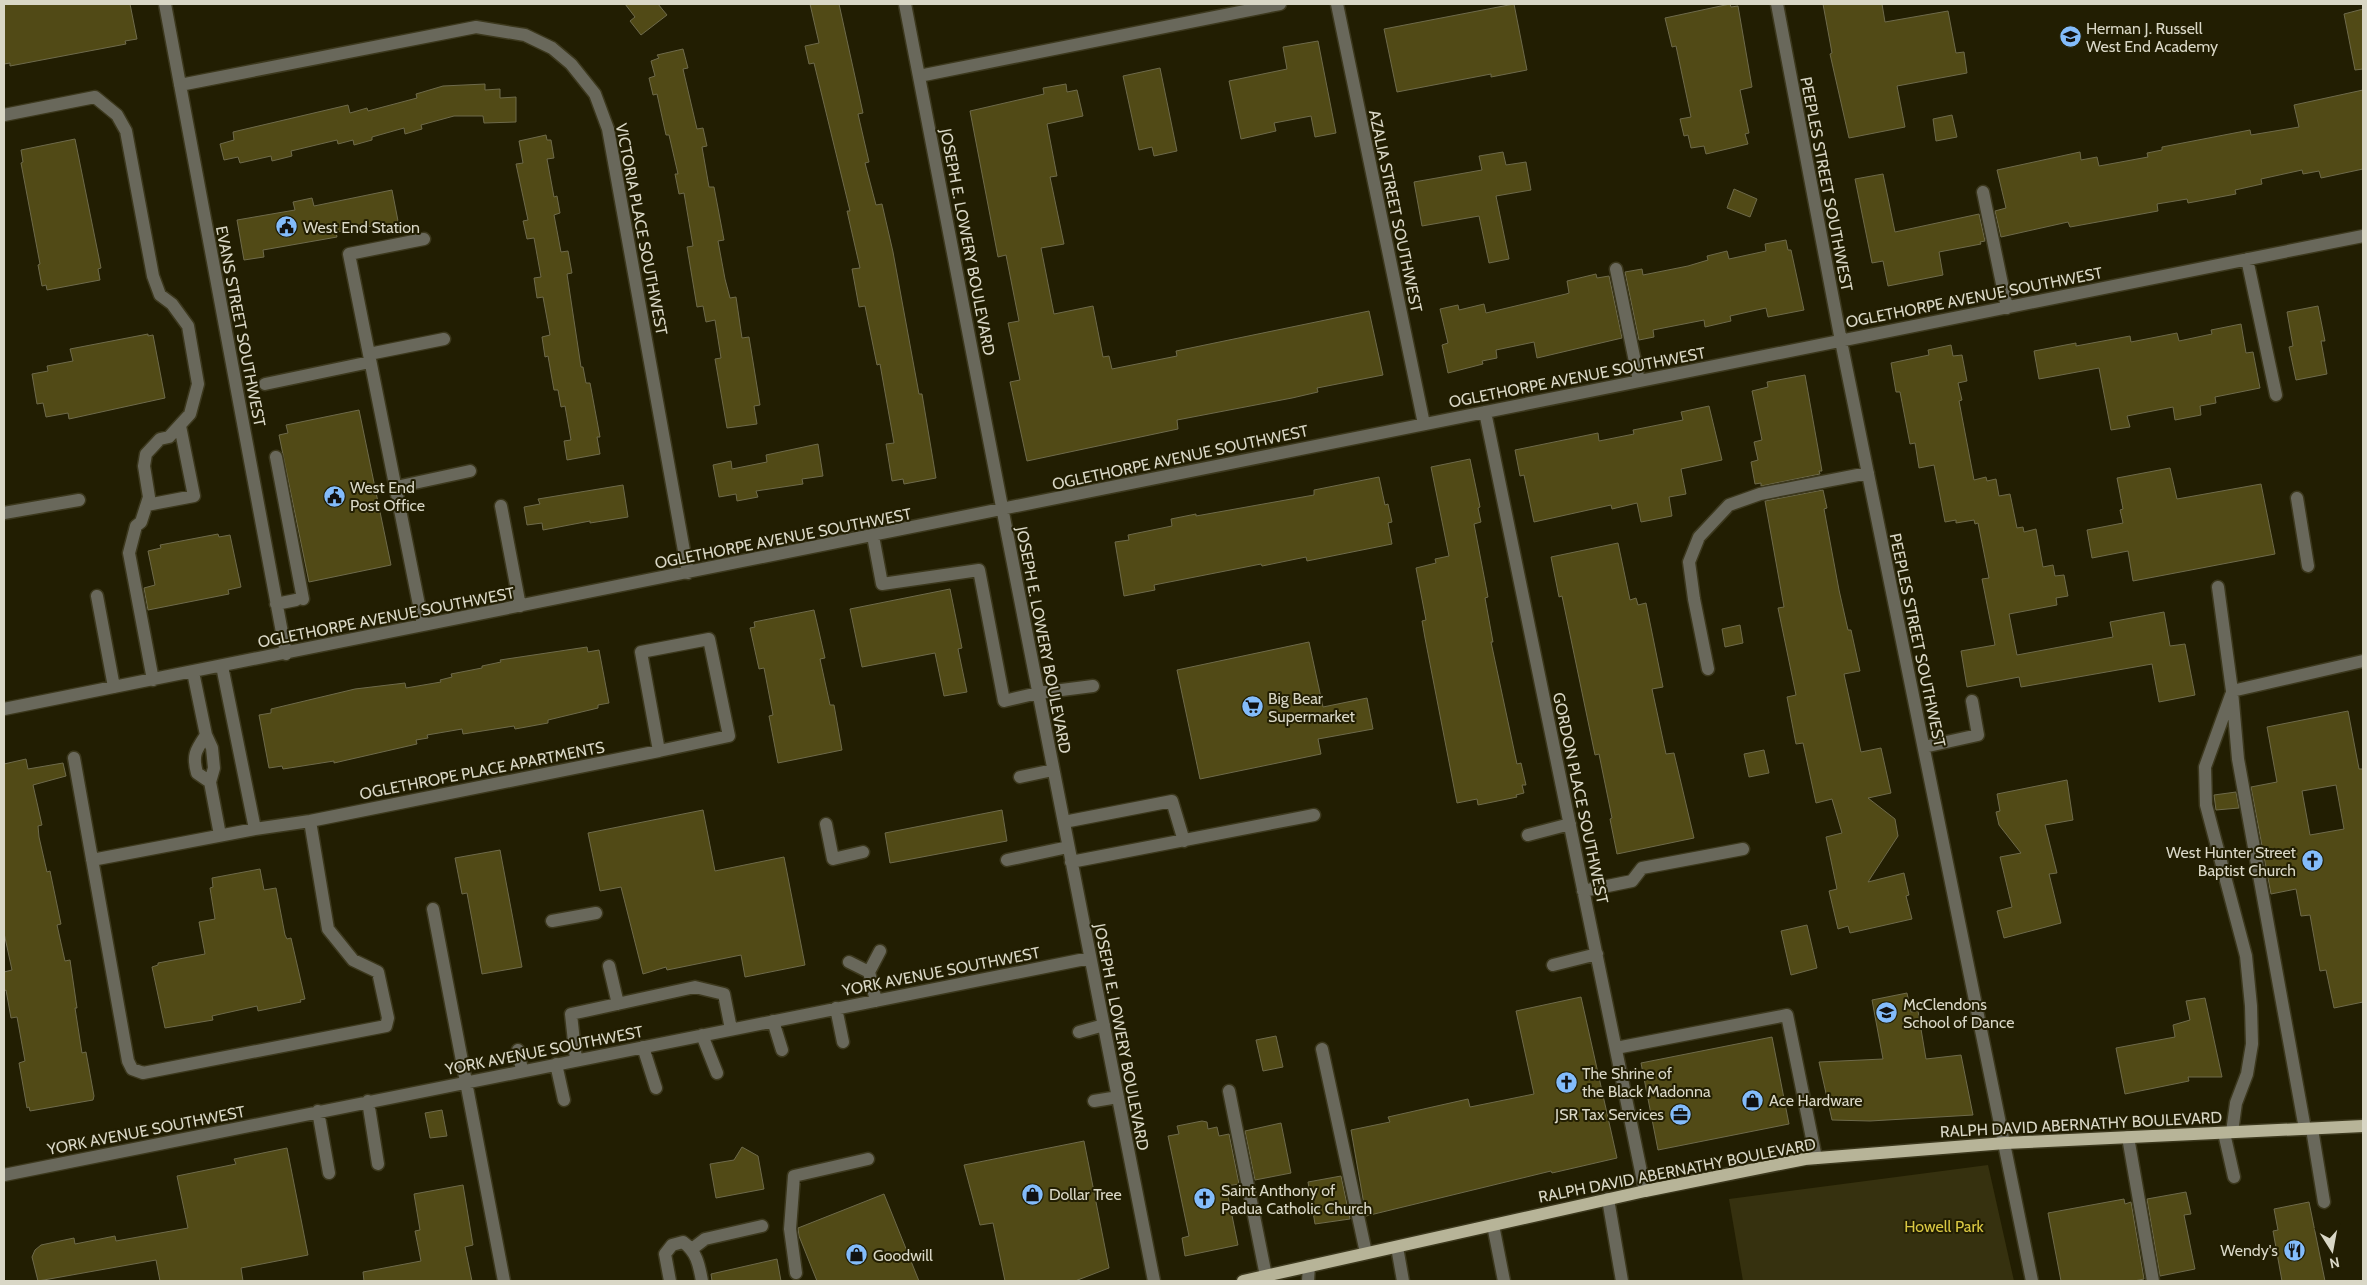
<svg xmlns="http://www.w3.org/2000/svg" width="2367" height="1285" font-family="Cabin,sans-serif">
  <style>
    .green { fill: #36310f }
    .building { fill: #514a16; stroke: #6e6a4b; fill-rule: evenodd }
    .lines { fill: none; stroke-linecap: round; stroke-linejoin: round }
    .minor-casing { stroke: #3c381d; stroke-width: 15 }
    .major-casing { stroke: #3c381d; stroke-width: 15 }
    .minor { stroke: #69685b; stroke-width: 12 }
    .major { stroke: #b7b498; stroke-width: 12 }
    .labels { text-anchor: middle; stroke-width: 4; stroke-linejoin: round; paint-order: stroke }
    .poi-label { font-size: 16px; fill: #d9d7c6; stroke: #221e02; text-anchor: start }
    .street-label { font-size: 16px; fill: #d9d7c6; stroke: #221e02 }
    .park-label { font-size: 16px; fill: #d9c743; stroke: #221e02 }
  </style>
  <rect width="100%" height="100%" fill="#221e02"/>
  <path class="green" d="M1988 1165 2014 1281H1743L1729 1199Z"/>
  <path class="building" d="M4 4H130L137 39 125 41 126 44 10 66V63L4 64Z
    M625 4H658L667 15 641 35 630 21 635 17Z
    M810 4H839L863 113 858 114 869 162 865 163 876 205 882 204 893 252 919 394H922L936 478 904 484 903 479 892 481 886 444 894 443 880 364 877 365 865 306 859 307 852 269 860 268 847 211H850L814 63 809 64 805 46 819 43Z
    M1514 4 1527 70 1491 77V74L1397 92 1384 29Z
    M1730 4 1731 7 1738 6 1752 87 1740 90 1749 133 1745 134 1748 144 1706 154 1704 146 1691 148 1688 135 1684 136 1680 119 1691 117 1676 46 1672 47 1665 18Z
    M1823 4H1882L1885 22 1948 11 1956 53 1964 52 1967 73 1897 86 1905 127 1849 138 1830 54 1832 53Z
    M2363 9V69L2355 70 2344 14Z
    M1318 41 1336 133 1315 137 1311 116 1274 123 1276 131 1241 139 1229 81 1287 69 1283 47Z
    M683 49 688 68 683 69 697 129 703 128 707 146 702 147 709 187H714L724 240 718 241 725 279 730 298 736 297 742 338 749 337 760 405 754 406 757 424 727 428 715 359 721 358 715 320 706 322 703 306 697 307 687 247 693 246 684 193 679 194 675 174H678L669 135H666L657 94 653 95 649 78 655 76 651 61 659 58 657 55Z
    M1160 68 1177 151 1154 156 1152 147 1139 150 1123 76Z
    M485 84V90L500 89V98L516 97V122L484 123 483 116H454L421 125 422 129 405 134 404 128 372 137V140L354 145 353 140 338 144 337 140 291 151 292 156 272 161 271 156 240 163 238 157 224 160 220 144 234 140 233 132 348 105 350 113 367 108 368 111 417 98 416 94 443 86Z
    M1066 84 1067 92 1077 90 1083 116 1047 124 1057 176 1050 177 1064 244 1041 248 1054 314 1093 306 1103 357 1109 356 1112 369 1177 356 1176 351 1369 311 1383 375 1317 388 1318 392 1292 398 1177 420 1178 429 1027 461 1010 382 1020 380 1008 323 1019 321 1006 255 998 257 970 111 1044 94 1043 88Z
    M2363 90V169L2321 178 2319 171 2303 174 2302 170 2261 179 2262 184 2235 190 2236 194 2188 203 2187 199 2157 204 2158 211 2070 227 2068 222 2001 237 1995 211 2006 208 1997 170 2080 152 2081 160 2097 157 2099 166 2148 157 2147 153 2162 150V147L2250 130 2251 135 2299 127 2294 105Z
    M1952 115 1957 137 1936 141 1933 119Z
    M546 135 547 140H551L554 158 547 159 554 197 557 196 560 213 554 215 561 252 568 251 572 273 567 274 581 367H583L586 383H590L600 437H597L600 454 567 460 564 441 571 440 565 406 561 407 558 390H554L548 356 545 357 542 337 550 335 543 297 537 298 534 278 541 277 534 238 527 239 523 221 528 220 516 164 523 163 519 141Z
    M75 139 101 268 98 269 100 280 47 290 46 285 42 286 38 265 40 264 21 163 23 162 21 150Z
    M1503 152 1506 165 1526 162 1531 190 1496 196 1509 259 1489 263 1479 216 1422 226 1414 182 1482 170 1479 156Z
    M1883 174 1895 232 1979 214 1985 241 1980 242 1981 244 1939 252 1943 275 1888 286 1883 261 1872 263 1855 179Z
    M1734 189 1757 199 1750 217 1727 208Z
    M392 190 399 226 380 231 379 225 336 232 337 237 263 250 264 257 244 260 237 220 295 210 293 202 312 198 314 206Z
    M1786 240 1788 250H1791L1804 310 1768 317 1766 308 1730 316 1731 321 1705 327 1704 320 1653 330 1654 337 1639 340 1625 272 1642 269 1643 275 1688 266 1708 260 1707 256 1727 251 1729 259 1766 251 1765 244Z
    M1596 274 1597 278 1609 276 1622 338 1537 358 1534 342 1496 350 1497 358 1482 361 1483 364 1448 373 1442 345 1448 343 1440 309 1458 305 1459 310 1484 304 1486 313 1566 294 1569 293 1567 281Z
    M2318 306 2325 341H2321L2327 374 2296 380 2289 347 2293 346 2287 312Z
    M2241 324 2246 353 2253 352 2260 388 2215 397 2216 403 2200 406 2201 415 2175 420 2173 407 2127 416 2130 427 2111 430 2099 368 2039 379 2034 351 2076 343V346L2130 336 2131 342 2177 333 2179 341 2212 334 2211 330Z
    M148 334V336L153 335 165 398 69 419 68 413 46 417 43 403 37 404 32 374 48 371 47 366 73 361 70 349Z
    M1951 345 1953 356 1962 355 1967 381 1958 383 1962 400 1959 401 1974 480 1986 477 1987 481 1996 479 1999 496 2010 494 2017 528 2023 527 2024 532 2036 529 2043 567 2053 565 2055 576 2064 575 2068 596 2056 598 2057 605 2009 614 2017 655 2113 637 2110 622 2164 612 2170 646 2185 644 2195 695 2159 702 2152 664 2021 687 2019 677 1967 687 1961 651 1995 645 1982 579 1989 578 1978 523 1975 524 1974 520 1956 523V520L1945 522 1934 465 1919 468 1915 443 1910 444 1900 392H1896L1891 363 1929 355 1928 350Z
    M1805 375 1822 471H1819L1820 474 1761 486V483L1755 484 1751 462 1758 460 1754 442 1762 440 1752 391 1768 387 1767 382Z
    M1709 406 1722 460 1681 469 1686 494 1669 497 1672 516 1641 522 1637 503 1612 509 1611 505 1534 522 1524 475 1520 476 1515 450 1598 433 1599 441 1634 434 1633 430 1683 420 1681 412Z
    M359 410 391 565 309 582 279 435 288 433 286 425Z
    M818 444 823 476 802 479 803 484 756 491 758 497 737 501 736 494 719 497 713 465 731 461 732 469 767 462 766 455Z
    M1470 459 1480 507 1478 508 1481 522 1474 524 1488 597 1485 598 1493 642H1491L1517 764 1521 763 1526 785H1522L1524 793 1516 795 1517 797 1478 805 1477 799 1457 803 1425 638 1422 621 1426 620 1416 568 1436 563 1435 559 1449 556 1431 467Z
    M2170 468 2177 499 2261 484 2275 554 2133 581 2128 551 2092 558 2087 530 2123 523 2120 510 2123 509 2117 478Z
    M1379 477 1385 505 1388 504 1392 522 1388 523 1392 544 1307 561 1306 557 1262 566 1261 564 1154 585 1155 590 1124 596 1115 542 1129 540 1128 535 1172 526 1171 519 1196 514V516L1314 495V490Z
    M623 485 628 517 590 523V521L543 530 542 523 527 525 524 507 540 504 538 499Z
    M1823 490 1827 508 1824 509 1839 590 1848 630H1851L1860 671 1844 674 1861 752 1881 748 1891 793 1868 798 1895 819 1898 836 1868 882 1904 873 1909 895 1906 896 1912 919 1850 933 1848 926 1838 929 1829 891 1837 889 1826 837 1842 833 1832 799 1816 803 1803 743 1796 744 1787 697 1796 695 1778 608 1784 607 1765 501Z
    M218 534 219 537 230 535 241 587 228 590 229 594 148 610 144 588 155 585 148 551 161 548 160 545Z
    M1618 543 1630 600 1636 598 1638 605 1646 603 1663 687 1652 689 1666 754 1674 753 1694 838 1617 854 1610 819 1612 818 1599 754 1595 755 1562 596 1559 597 1551 557Z
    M950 589 962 648 958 649 967 692 944 696 935 653 862 667 850 609Z
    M814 610 825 658 820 659 830 705H834L842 750 778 763 769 716 773 715 764 668 759 669 750 628 755 627 754 622Z
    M1740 625 1743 643 1725 647 1722 629Z
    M1309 642 1323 707 1367 698 1373 729 1318 739 1321 754 1200 779 1177 670Z
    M587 647 588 652 599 650 609 703 598 705V708L548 720V723L515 729 514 726 463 734 462 729 427 735 428 738 416 740 417 744 334 763V761L283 769 282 766 269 768 259 715 271 713V709L355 689 405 683 406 688 441 682 440 680 452 677 451 674 482 668V666L501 662 500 660Z
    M2348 711 2359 769H2363V1002L2334 1008 2326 970 2320 971 2310 915 2301 916 2296 889 2271 894 2251 787 2277 782 2267 727ZM2336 785 2344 829 2310 835 2302 791Z
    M1764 750 1769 773 1749 777 1744 754Z
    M26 759 28 769 63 763 66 776 33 785 42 825 38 826 39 837 47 872 50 871 61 924 57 925 65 961 70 960 77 1008H75L82 1053 86 1052 94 1096 93 1100 30 1111 29 1107 27 1108 19 1063 25 1061 17 1017 11 1018 6 990 4 991V972L12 970 4 933V764Z
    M2067 780 2073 820 2045 825 2057 873 2049 874 2061 923 2004 938 1997 911 2012 907 2000 857 2021 853 1999 825 1996 812 2000 811 1997 794Z
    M2236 792 2239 808 2216 810 2214 795Z
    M703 810 715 871 784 857 805 965 745 977 741 955 667 970 666 967 643 974 621 887 600 891 588 833Z
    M1002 810 1007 841 890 863 885 833Z
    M500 850 522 967 482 974 467 893 462 894 455 858Z
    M260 869 264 890 276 888 285 935 287 939 291 938 305 999 300 1000 301 1002 258 1011 257 1006 212 1016 213 1020 165 1028 152 967 158 965V963L205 954 199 922 215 919 210 888 213 887 212 878Z
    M1807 925 1817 968 1791 975 1781 931Z
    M1907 993 1911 1012 1918 1011 1926 1059 1961 1055 1973 1115 1870 1121 1832 1120 1819 1062 1883 1059 1872 1000Z
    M1581 997 1617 1158 1552 1173 1551 1171 1366 1216 1351 1130 1390 1122 1388 1117 1468 1099 1470 1107 1534 1094 1516 1011Z
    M2205 998 2222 1077H2188L2189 1081 2125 1094 2116 1048 2175 1037 2173 1025 2190 1020 2186 1001Z
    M1276 1036 1283 1067 1263 1071 1256 1040Z
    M1772 1037 1789 1124 1658 1150 1641 1063Z
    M442 1110 447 1136 430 1138 425 1113Z
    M1202 1121 1207 1122 1208 1129 1217 1127 1219 1136 1229 1134 1239 1184 1226 1186 1238 1245 1185 1256 1182 1238 1189 1236 1168 1136 1179 1134 1177 1126Z
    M1281 1123 1291 1173 1255 1180 1245 1131Z
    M1084 1141 1109 1268 1075 1281H1005L993 1223 980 1225 964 1165Z
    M742 1147 758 1156 764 1189 716 1198 710 1164 734 1160Z
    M287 1148 308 1255 241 1268 243 1281H160L156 1260 38 1281 32 1257 35 1250 41 1245 74 1238 75 1244 115 1236 116 1241 188 1228 177 1176 236 1164 234 1159Z
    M1341 1176 1350 1219 1315 1224 1308 1182Z
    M463 1185 473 1245 465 1247 472 1281H364L363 1272 421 1261 415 1231 420 1230 414 1194Z
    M2186 1192 2191 1214 2184 1215 2195 1269 2160 1276 2147 1199Z
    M884 1194 919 1281H817L799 1236 798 1228Z
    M2124 1199 2125 1204 2131 1202 2144 1279 2134 1281H2061L2048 1213Z
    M2309 1202 2325 1281H2282L2273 1231 2278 1230 2274 1209Z
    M777 1259 781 1281H712L711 1274Z"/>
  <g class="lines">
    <defs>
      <path id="minor" d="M165 4 286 654
        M905 4 1007 533 1154 1281
        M1337 4 1424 424
        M1777 4 1841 341 2032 1281
        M919 76 1280 4
        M180 85 476 27 525 35 552 48 571 64 595 94 608 129 688 573
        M4 115 95 97 117 115 126 131 153 276 160 295 172 304 188 326 198 384 190 414 169 437 160 439 146 454 144 466 149 497 141 522 136 526 129 553 153 680
        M1983 192 2007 308
        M2247 259 2276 395
        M1616 269 1639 381
        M369 354 444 339
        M265 384 370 362
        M1485 412 1645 1191
        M276 457 303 599
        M396 487 470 471
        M2297 498 2308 566
        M147 505 194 496 180 426
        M501 506 520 606
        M4 513 79 500
        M873 536 882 584 979 570 1004 701 1038 693 1093 686
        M2218 587 2232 691 2238 759 2305 1129
        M97 596 114 687
        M276 604 296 600
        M423 625 349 254 424 239
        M709 639 729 736 659 751 641 652Z
        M222 666 255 829
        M1708 669 1694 599 1689 562 1699 537 1729 505 1760 494 1868 473
        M193 672 206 735 212 748 214 768 210 782 220 835
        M2232 691 2363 661
        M2231 695 2205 767 2206 805 2246 956 2251 1006 2252 1044 2247 1074 2236 1103 2232 1132
        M4 709 2363 236
        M206 735C196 750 192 755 197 773L210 782
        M1924 747 1978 735 1972 701
        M74 758 128 1061 132 1069 143 1073 386 1026 388 1018 378 972 353 960 328 929 310 821
        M1020 777 1053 770
        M1064 822 1172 801 1184 841
        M826 824 833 859 863 852
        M1528 835 1570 824
        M92 860 255 829 310 821 659 751
        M1007 860 1068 847
        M1071 862 1314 815
        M1583 891 1632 881 1642 868 1743 849
        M433 909 504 1281
        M552 921 596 913
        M849 962 869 972
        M1553 965 1597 954
        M609 966 618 1004
        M876 1001 869 972 880 951
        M836 1008 843 1042
        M773 1021 782 1050
        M1079 1032 1104 1025
        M702 1035 717 1073
        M643 1047 656 1088
        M1616 1048 1787 1015 1816 1158
        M1322 1049 1366 1253
        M518 1050 522 1070
        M576 1060 571 1014 695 987 724 994 731 1029
        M556 1064 564 1100
        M1229 1091 1266 1276
        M368 1101 378 1164
        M1094 1101 1118 1097
        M318 1111 329 1173
        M2312 1129 2324 1202
        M2224 1133 2234 1177
        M2128 1137 2153 1281
        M4 1175 1090 958
        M1608 1199 1622 1281
        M1493 1225 1504 1281
        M1397 1247 1403 1281
        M692 1249 705 1239 762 1226
        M796 1273 790 1229 794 1176 868 1159
        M670 1281 665 1254 672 1245 683 1242C697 1252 699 1265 702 1281
        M1308 1281 1309 1266"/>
      <path id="major" d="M1243 1281 1645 1191 1805 1159 2005 1143 2363 1126"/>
    </defs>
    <use href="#minor" class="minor-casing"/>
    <use href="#major" class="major-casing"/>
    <use href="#minor" class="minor"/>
    <use href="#major" class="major"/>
  </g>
  <defs>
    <symbol id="school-disc" viewBox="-11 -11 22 22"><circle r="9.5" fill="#83bcfb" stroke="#221e02"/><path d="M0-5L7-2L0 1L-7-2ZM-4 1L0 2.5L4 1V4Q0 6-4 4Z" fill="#111"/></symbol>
    <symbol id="civic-disc" viewBox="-11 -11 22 22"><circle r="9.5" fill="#83bcfb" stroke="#221e02"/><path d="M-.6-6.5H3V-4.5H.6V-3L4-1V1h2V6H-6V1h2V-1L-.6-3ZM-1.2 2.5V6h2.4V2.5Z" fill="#111"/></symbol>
    <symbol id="supermarket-disc" viewBox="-11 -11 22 22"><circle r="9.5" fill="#83bcfb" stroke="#221e02"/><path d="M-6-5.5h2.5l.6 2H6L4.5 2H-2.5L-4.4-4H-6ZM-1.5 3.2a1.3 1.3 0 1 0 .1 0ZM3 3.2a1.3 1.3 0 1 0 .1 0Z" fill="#111"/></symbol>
    <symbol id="church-disc" viewBox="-11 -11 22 22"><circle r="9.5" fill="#83bcfb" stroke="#221e02"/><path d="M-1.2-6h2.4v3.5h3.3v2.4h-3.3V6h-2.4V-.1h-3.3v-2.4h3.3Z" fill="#111"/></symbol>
    <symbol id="shop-disc" viewBox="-11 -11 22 22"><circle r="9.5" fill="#83bcfb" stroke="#221e02"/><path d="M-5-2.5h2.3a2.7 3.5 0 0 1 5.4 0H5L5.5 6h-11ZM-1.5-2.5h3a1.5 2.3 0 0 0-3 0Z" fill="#111"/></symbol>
    <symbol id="office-disc" viewBox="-11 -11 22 22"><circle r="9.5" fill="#83bcfb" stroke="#221e02"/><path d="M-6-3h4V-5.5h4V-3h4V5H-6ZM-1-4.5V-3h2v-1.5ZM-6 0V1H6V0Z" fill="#111"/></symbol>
    <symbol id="restaurant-disc" viewBox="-11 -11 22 22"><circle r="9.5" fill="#83bcfb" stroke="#221e02"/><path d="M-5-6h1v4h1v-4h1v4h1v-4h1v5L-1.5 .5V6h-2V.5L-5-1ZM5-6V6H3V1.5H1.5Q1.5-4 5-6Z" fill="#111"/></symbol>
  </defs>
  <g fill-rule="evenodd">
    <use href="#school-disc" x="2058" y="24" width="25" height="25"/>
    <use href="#civic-disc" x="274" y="214" width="25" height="25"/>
    <use href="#civic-disc" x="322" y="484" width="25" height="25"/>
    <use href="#supermarket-disc" x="1240" y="694" width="25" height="25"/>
    <use href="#church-disc" x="2300" y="848" width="25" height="25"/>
    <use href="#school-disc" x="1874" y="1000" width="25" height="25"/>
    <use href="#church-disc" x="1554" y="1070" width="25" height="25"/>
    <use href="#shop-disc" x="1740" y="1088" width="25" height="25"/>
    <use href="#office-disc" x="1668" y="1102" width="25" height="25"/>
    <use href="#shop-disc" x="1020" y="1182" width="25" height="25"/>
    <use href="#church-disc" x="1192" y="1186" width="25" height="25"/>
    <use href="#restaurant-disc" x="2282" y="1238" width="25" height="25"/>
    <use href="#shop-disc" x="844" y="1242" width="25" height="25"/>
  </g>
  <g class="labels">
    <g class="poi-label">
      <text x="2086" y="34">Herman J. Russell<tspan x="2086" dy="18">West End Academy</tspan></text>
      <text x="303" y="233">West End Station</text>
      <text x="350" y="493">West End<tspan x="350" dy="18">Post Office</tspan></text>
      <text x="1268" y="704">Big Bear<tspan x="1268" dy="18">Supermarket</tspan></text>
      <text x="2296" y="858" text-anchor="end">West Hunter Street<tspan x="2296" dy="18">Baptist Church</tspan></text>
      <text x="1903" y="1010">McClendons<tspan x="1903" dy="18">School of Dance</tspan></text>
      <text x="1582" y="1079">The Shrine of<tspan x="1582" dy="18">the Black Madonna</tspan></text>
      <text x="1769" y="1106">Ace Hardware</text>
      <text x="1664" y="1120" text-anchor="end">JSR Tax Services</text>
      <text x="1221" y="1196">Saint Anthony of<tspan x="1221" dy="18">Padua Catholic Church</tspan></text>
      <text x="1049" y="1200">Dollar Tree</text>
      <text x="2278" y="1256" text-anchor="end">Wendy's</text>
      <text x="873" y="1261">Goodwill</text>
    </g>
    <g class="street-label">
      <text transform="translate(1827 184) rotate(79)" y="6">PEEPLES STREET SOUTHWEST</text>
      <text transform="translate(1396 211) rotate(78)" y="6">AZALIA STREET SOUTHWEST</text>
      <text transform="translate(642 229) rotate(79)" y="6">VICTORIA PLACE SOUTHWEST</text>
      <text transform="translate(968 242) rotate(79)" y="6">JOSEPH E. LOWERY BOULEVARD</text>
      <text transform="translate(1974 297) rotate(-11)" y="6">OGLETHORPE AVENUE SOUTHWEST</text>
      <text transform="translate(241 326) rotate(79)" y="6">EVANS STREET SOUTHWEST</text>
      <text transform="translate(1577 377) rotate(-11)" y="6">OGLETHORPE AVENUE SOUTHWEST</text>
      <text transform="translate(1180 457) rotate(-12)" y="6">OGLETHORPE AVENUE SOUTHWEST</text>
      <text transform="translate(783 538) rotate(-11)" y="6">OGLETHORPE AVENUE SOUTHWEST</text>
      <text transform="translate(386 617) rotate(-11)" y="6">OGLETHORPE AVENUE SOUTHWEST</text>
      <text transform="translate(1044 640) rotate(79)" y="6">JOSEPH E. LOWERY BOULEVARD</text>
      <text transform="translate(1918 640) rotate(78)" y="6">PEEPLES STREET SOUTHWEST</text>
      <text transform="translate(482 770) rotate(-11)" y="6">OGLETHROPE PLACE APARTMENTS</text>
      <text transform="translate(1581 798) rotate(78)" y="6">GORDON PLACE SOUTHWEST</text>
      <text transform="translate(941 971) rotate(-11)" y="6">YORK AVENUE SOUTHWEST</text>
      <text transform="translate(1122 1037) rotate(79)" y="6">JOSEPH E. LOWERY BOULEVARD</text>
      <text transform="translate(544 1050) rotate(-11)" y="6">YORK AVENUE SOUTHWEST</text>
      <text transform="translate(2081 1124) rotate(-3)" y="6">RALPH DAVID ABERNATHY BOULEVARD</text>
      <text transform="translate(146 1130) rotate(-11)" y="6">YORK AVENUE SOUTHWEST</text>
      <text transform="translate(1677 1170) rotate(-11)" y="6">RALPH DAVID ABERNATHY BOULEVARD</text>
    </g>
    <g class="park-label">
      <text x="1944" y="1232">Howell Park</text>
    </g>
  </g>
  <rect width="2367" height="1285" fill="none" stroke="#d9d7c6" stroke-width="10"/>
  <g transform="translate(2332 1250) rotate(169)" stroke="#221e02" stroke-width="4" paint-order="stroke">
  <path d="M0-4L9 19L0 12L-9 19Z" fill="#d9d7c6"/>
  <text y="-8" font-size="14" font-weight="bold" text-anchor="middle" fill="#d9d7c6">N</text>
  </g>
</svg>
